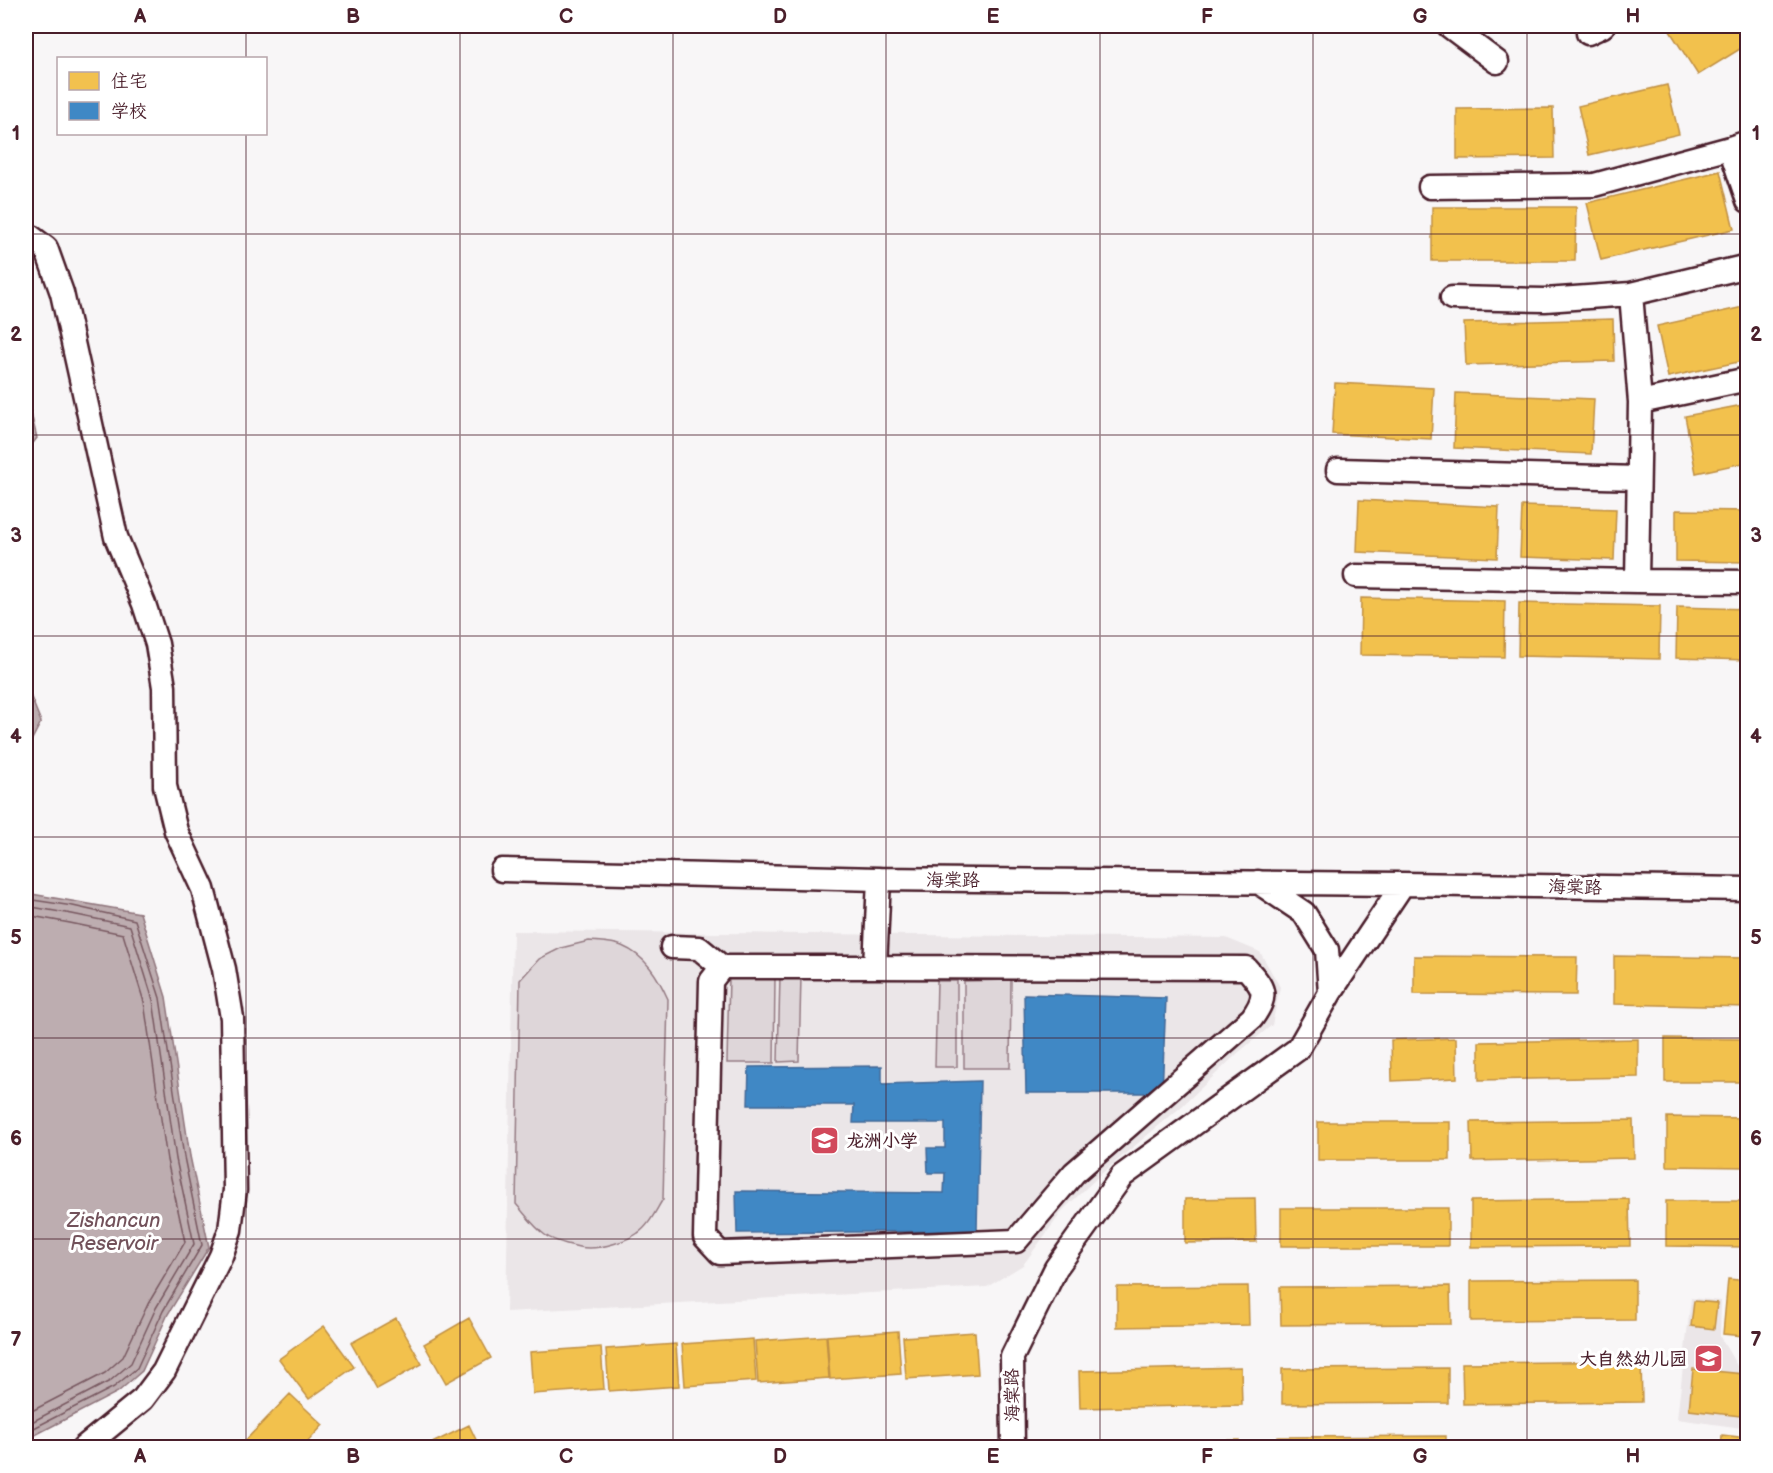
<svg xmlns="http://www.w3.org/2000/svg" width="1773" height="1473" font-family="'Balsamiq Sans','LXGW WenKai TC',sans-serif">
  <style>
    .built { fill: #ebe6e8 }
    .grass { fill: #ded6d9; stroke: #947a82; stroke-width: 1.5 }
    .water { fill: #bdadb0; stroke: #8f747b; stroke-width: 1.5 }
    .homes { fill: #f2c14e; stroke: #c09044; stroke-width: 1.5 }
    .schools { fill: #3f88c5; stroke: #426897; stroke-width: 1.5 }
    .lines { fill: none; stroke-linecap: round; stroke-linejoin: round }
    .shore { stroke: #785860; stroke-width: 1.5 }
    .minor-casing { stroke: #4a1f2b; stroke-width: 27 }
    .minor { stroke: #fff; stroke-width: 22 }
    .grid { fill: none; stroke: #4a1f2b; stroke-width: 1.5; stroke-opacity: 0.55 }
    .labels { text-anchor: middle; stroke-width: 6; stroke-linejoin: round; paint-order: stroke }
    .street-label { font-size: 18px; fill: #4a1f2b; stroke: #fff }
    .poi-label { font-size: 18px; font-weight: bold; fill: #4a1f2b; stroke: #fff; text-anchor: start }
    .water-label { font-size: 20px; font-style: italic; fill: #72515a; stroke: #fff }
    .neatline { fill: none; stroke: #4a1f2b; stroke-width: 2 }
    .grid-label { font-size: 20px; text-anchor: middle; font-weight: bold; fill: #4a1f2b }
  </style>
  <rect width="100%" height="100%" fill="#f8f6f7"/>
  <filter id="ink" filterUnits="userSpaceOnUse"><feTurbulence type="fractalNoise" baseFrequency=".0167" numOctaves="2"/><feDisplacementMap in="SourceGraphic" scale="12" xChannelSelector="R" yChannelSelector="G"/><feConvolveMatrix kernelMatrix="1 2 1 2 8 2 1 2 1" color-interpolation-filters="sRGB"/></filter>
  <g filter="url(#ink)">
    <path class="built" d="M513 931 1226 938 1260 952 1280 987 1272 1025 1239 1052 1181 1107 1100 1175 1064 1209 1023 1265 987 1287 506 1312Z
      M1691 1298 1721 1301 1720 1337 1746 1381 1742 1428 1677 1419Z"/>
    <path class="grass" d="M589 941C599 942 613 942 622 946 646 956 658 977 668 999L663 1199C656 1210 649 1226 638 1233 627 1241 603 1248 589 1248 578 1248 553 1241 545 1235 534 1227 525 1214 516 1204L520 980 539 959 561 948Z
      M775 976 774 1063H727L729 977Z
      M780 976H801L799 1061 778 1062Z
      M1011 980 1010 1068H964V981Z
      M937 981H957V1067H935Z"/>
    <path class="water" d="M26 392 37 438 26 452Z
      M26 685 41 722 26 751Z
      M26 893 140 913 166 997 190 1156 209 1247 168 1314 142 1371 118 1392 37 1434 26 1442Z"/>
    <path class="homes" d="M1672 26H1748V44L1698 75 1668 28Z
      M1667 85 1679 134 1589 155 1578 106Z
      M1553 108 1554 158 1457 159V109Z
      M1720 171 1734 229 1601 260 1587 203Z
      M1432 207H1576L1575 261H1432Z
      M1748 306V360L1668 377 1657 326Z
      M1613 319 1614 361 1466 365 1464 323Z
      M1335 383 1434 388 1431 439 1332 434Z
      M1456 393 1594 399 1591 454 1454 448Z
      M1748 404V462L1696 473 1685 416Z
      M1359 500 1499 507 1497 558 1357 552Z
      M1522 506 1616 509 1614 560 1520 557Z
      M1676 510 1748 511V562L1676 561Z
      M1361 598 1505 601 1504 657 1360 655Z
      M1519 603 1660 606 1659 659 1518 656Z
      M1677 607 1748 609V660L1676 658Z
      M1414 956 1577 957 1576 995 1414 994Z
      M1614 956 1748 958V1007L1614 1004Z
      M1456 1038 1457 1078 1392 1081 1391 1040Z
      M1665 1038 1748 1039V1082H1665Z
      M1638 1039V1077L1479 1080V1042Z
      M1667 1117 1748 1118V1167L1667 1166Z
      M1633 1120 1634 1158 1472 1161 1471 1122Z
      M1318 1122H1450V1160H1318Z
      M1255 1198 1256 1242 1185 1243V1199Z
      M1629 1199 1630 1246 1471 1247V1201Z
      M1666 1201H1748V1247L1666 1246Z
      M1281 1208H1448V1246H1281Z
      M1728 1279 1748 1281 1743 1336 1723 1334Z
      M1635 1280V1320L1471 1321V1281Z
      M1248 1286 1249 1325 1117 1327V1287Z
      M1450 1286 1451 1324 1281 1325 1280 1287Z
      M1694 1301 1717 1303 1714 1329 1691 1326Z
      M396 1318 422 1364 377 1389 351 1343Z
      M469 1318 491 1358 446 1383 424 1344Z
      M1746 1322H1748V1357L1743 1356Z
      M324 1326 354 1367 309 1399 279 1359Z
      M898 1331 901 1374 830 1379 827 1336Z
      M975 1332 978 1374 906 1379 903 1337Z
      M826 1336 829 1378 758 1383 755 1341Z
      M753 1339 756 1381 685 1386 682 1344Z
      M676 1344 679 1386 609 1391 606 1349Z
      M601 1347 604 1389 533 1394 530 1352Z
      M1641 1361 1642 1402 1463 1404 1462 1363Z
      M1241 1367 1242 1405 1080 1408 1079 1371Z
      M1448 1368V1403L1282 1404V1369Z
      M1693 1369 1744 1374 1740 1416 1689 1410Z
      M290 1394 323 1425 302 1448H241L240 1446Z
      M469 1425 480 1448H422Z
      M1722 1435 1748 1438V1448H1721Z
      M1446 1436V1448H1278V1437Z
      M1239 1440V1448H1078V1443Z"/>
    <path class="schools" d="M1024 994 1166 998 1162 1093H1026Z
      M882 1066V1084L980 1081 977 1231 737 1233 736 1191 944 1193 945 1173H928L927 1148H945V1123H853L854 1105H748L749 1067Z"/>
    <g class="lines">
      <path class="shore" d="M26 899 73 906 135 920 160 998 184 1157 202 1245 163 1311 137 1368 114 1387 34 1428 26 1435
        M26 906 72 914 130 926 153 1000 176 1159 194 1244 156 1308 131 1363 110 1381 26 1425
        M26 915 70 923 123 934 144 1002 167 1160 185 1242 148 1304 123 1357 105 1373 26 1414"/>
      <defs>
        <path id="minor" d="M1449 26 1497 62
          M1588 33 1603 26
          M1730 148 1748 201
          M1430 187 1594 185 1730 148 1748 142
          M26 233 46 248 62 293 116 537 144 604 157 644 164 687 165 786 176 831 203 889 224 969 232 1018 235 1190 230 1230 221 1256 164 1371 143 1399 83 1448
          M1631 294 1640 402 1637 581 1748 582
          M1452 298 1545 300 1631 294 1748 266
          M1640 402 1748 379
          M1338 470 1638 478
          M1356 576 1637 581
          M502 870 879 879 1403 884
          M1258 882 1304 913 1327 950 1330 993
          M672 947 699 948 722 967
          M875 967 1246 968C1264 988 1269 994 1252 1018L1074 1173 1016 1241 720 1253 705 1237 711 981 722 967H875L879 879
          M1013 1448 1012 1357 1056 1268 1122 1176 1298 1049 1330 993 1403 884 1748 889"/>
      </defs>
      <use href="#minor" class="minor-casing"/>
      <use href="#minor" class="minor"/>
    </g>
  </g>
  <path class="grid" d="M246 26V58M460 26V1448M673 26V1448M886 26V1448M1100 26V1448M1313 26V1448M1527 26V1448M246 134V1448M26 234H1748M26 435H1748M26 636H1748M26 837H1748M26 1038H1748M26 1239H1748"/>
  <defs>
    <symbol id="school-square" viewBox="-11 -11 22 22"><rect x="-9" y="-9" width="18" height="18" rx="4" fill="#d1495b" stroke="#fff"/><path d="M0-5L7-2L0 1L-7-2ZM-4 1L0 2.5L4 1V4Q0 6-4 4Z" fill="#fff"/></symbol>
  </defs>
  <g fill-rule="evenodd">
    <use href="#school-square" x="808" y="1124" width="33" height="33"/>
    <use href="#school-square" x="1692" y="1342" width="33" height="33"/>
  </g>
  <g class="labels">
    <g class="street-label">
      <text x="953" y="886">海棠路</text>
      <text transform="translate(1575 887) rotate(1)" y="6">海棠路</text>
      <text transform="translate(1012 1395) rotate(-91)" y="6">海棠路</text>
    </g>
    <g class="poi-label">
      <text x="846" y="1147">龙洲小学</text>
      <text x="1687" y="1365" text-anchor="end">大自然幼儿园</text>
    </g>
    <g class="water-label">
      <text x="114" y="1227">Zishancun<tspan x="114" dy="23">Reservoir</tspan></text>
    </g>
  </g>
  <rect width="1773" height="1473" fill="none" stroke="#fff" stroke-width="66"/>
  <rect x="57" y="57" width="210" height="78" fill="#ffffff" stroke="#b7a5aa" stroke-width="1.5"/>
  <rect x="69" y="72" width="30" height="18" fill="#f2c14e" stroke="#b7a5aa" stroke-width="1.5"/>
  <text x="111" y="87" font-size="18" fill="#4a1f2b">住宅</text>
  <rect x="69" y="102" width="30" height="18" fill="#3f88c5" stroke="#b7a5aa" stroke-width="1.5"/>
  <text x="111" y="117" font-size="18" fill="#4a1f2b">学校</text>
  <rect x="33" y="33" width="1707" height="1407" class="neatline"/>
  <g class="grid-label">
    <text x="140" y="23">A</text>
    <text x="353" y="23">B</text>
    <text x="566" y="23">C</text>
    <text x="780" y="23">D</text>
    <text x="993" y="23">E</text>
    <text x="1207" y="23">F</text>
    <text x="1420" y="23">G</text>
    <text x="1633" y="23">H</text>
    <text x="16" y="140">1</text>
    <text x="1756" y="140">1</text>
    <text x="16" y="341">2</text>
    <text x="1756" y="341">2</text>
    <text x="16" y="542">3</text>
    <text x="1756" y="542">3</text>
    <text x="16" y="743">4</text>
    <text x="1756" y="743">4</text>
    <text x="16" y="944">5</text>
    <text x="1756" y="944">5</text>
    <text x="16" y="1145">6</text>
    <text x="1756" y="1145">6</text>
    <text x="16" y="1346">7</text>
    <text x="1756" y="1346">7</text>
    <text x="140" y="1463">A</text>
    <text x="353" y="1463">B</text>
    <text x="566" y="1463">C</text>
    <text x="780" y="1463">D</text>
    <text x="993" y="1463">E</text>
    <text x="1207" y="1463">F</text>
    <text x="1420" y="1463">G</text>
    <text x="1633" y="1463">H</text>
  </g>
</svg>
